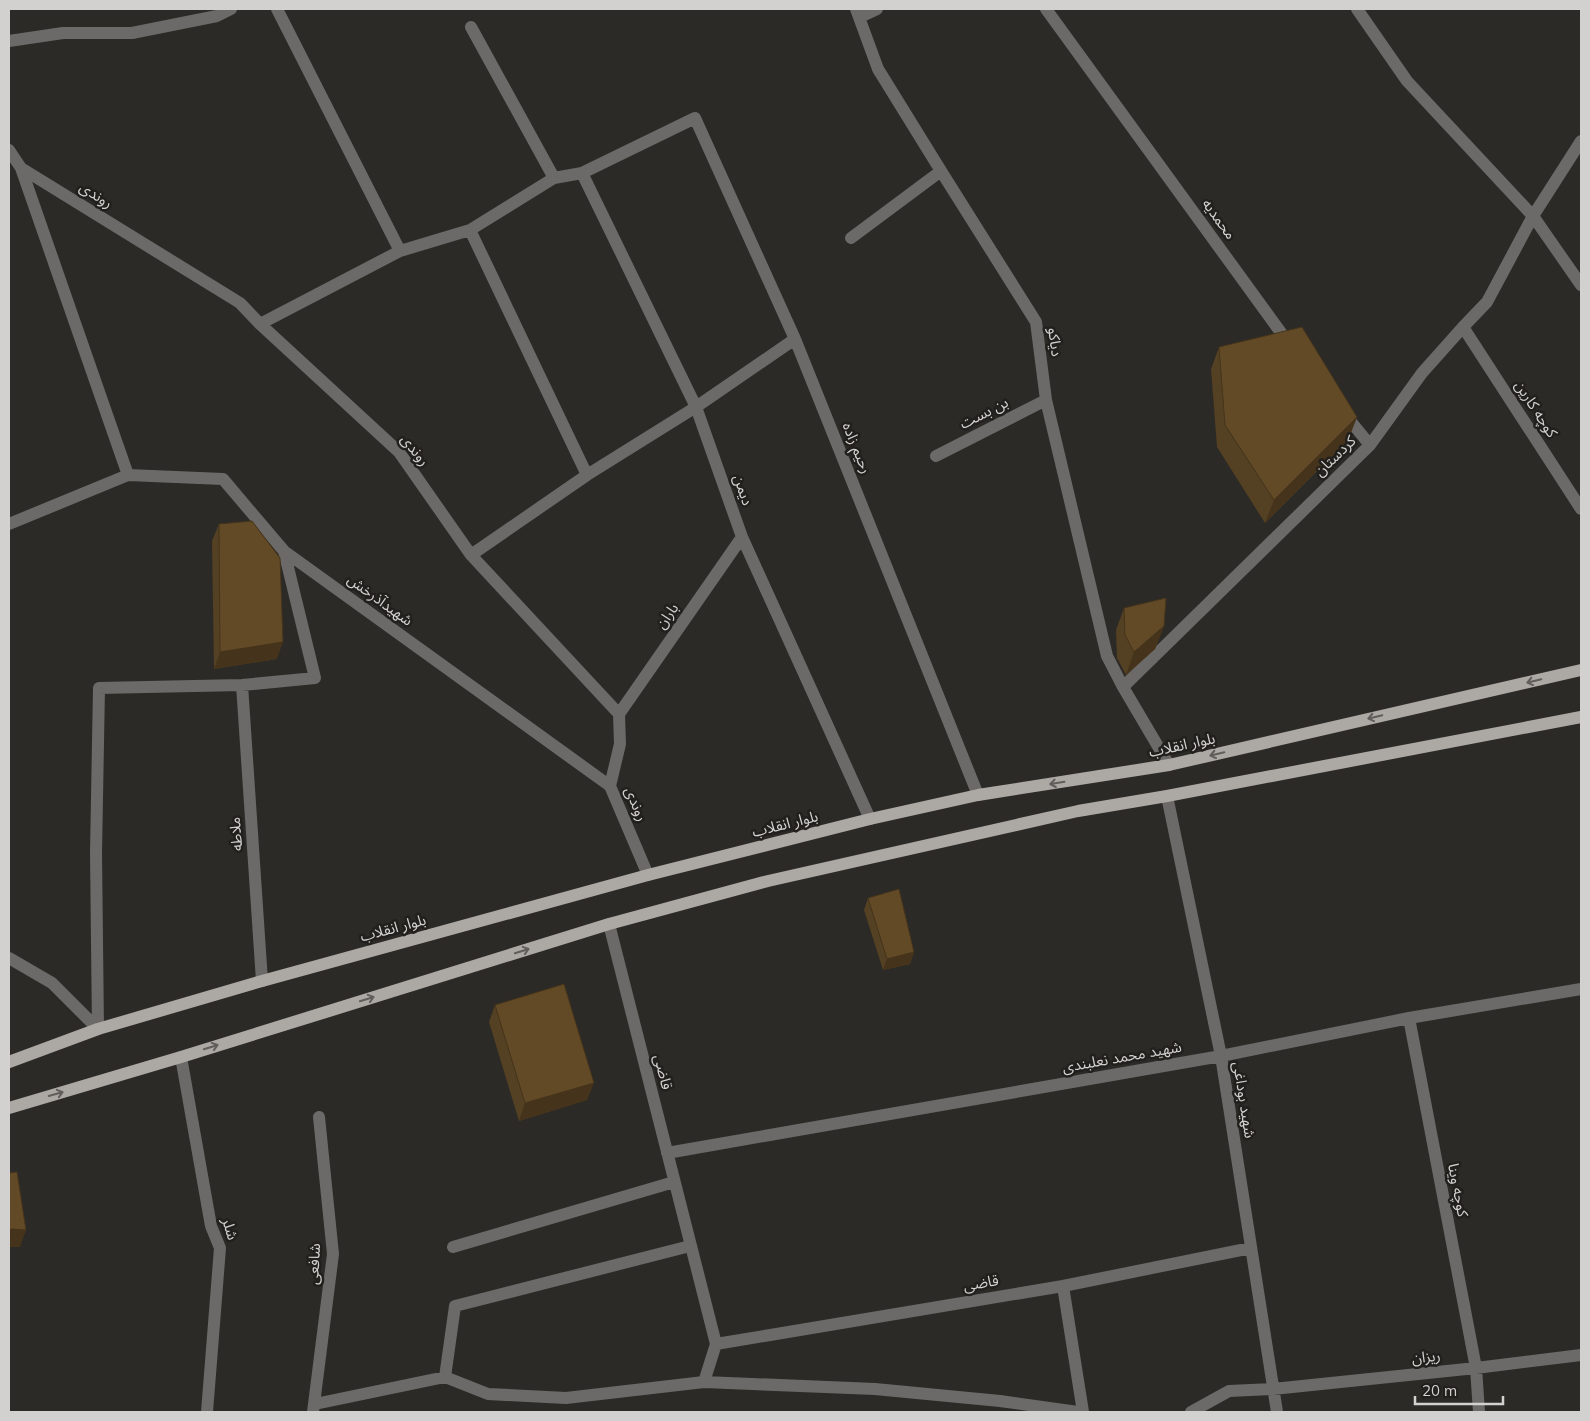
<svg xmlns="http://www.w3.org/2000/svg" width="1590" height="1421" font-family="Mulish,'Noto Sans Arabic',sans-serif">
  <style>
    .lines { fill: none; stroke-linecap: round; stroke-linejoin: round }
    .minor { stroke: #6b6a68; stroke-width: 12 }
    .major { stroke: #aca9a5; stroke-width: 12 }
    .wall { fill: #544022 }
    .shaded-wall { fill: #45341b }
    .building { fill: #624a27; stroke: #45341b }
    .oneway { stroke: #605e5a }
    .labels { text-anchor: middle; stroke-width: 5; stroke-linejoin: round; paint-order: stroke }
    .street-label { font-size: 15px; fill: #d3d1cf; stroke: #22201d }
  </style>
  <rect width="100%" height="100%" fill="#2c2a26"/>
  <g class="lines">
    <path class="minor" d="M277 9 400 251
      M856 9 878 69 941 171 1036 322 1046 400 1107 656 1123 687
      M1046 9 1290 345
      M1357 9 1407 81 1533 216 1581 285
      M860 17 877 9
      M471 27 554 178
      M9 41 63 33H132L217 16 231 9
      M9 150 21 168 240 303 260 324 399 452 471 555 619 714 620 744 610 786 648 875
      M21 168 128 475
      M582 173 696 407 742 537 870 819
      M470 230 587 475
      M851 238 941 171
      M260 324 400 251 470 230 554 178 582 173 695 118 795 339 978 795
      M1463 327 1581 509
      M1343 412 1370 445
      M936 456 1046 400
      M9 524 128 475 223 479 284 551 610 786
      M471 555 587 475 696 407 795 339
      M242 685 262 981
      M619 714 742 537
      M1169 765 1123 687 1370 445 1422 373 1463 327 1487 302 1533 216 1581 141
      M1167 796 1221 1056 1277 1412
      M609 924 716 1344 704 1382
      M9 958 52 983 98 1029
      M1409 1018 1476 1368 1479 1412
      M98 1029 96 853 99 688 242 685 315 678 284 551
      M181 1057 211 1226 220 1248 207 1412
      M667 1153 1221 1056 1409 1018 1581 989
      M690 1246 455 1306 445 1377 488 1394 566 1398 704 1382 875 1389 1000 1401 1078 1412
      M453 1247 674 1182
      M1063 1286 1083 1412
      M716 1344 1063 1286 1251 1248
      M315 1404 445 1377
      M313 1412 333 1254 319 1117
      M1191 1412 1229 1391 1273 1389 1476 1368 1581 1355"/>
    <path class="major" d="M9 1062 98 1029 262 981 648 875 870 819 978 795 1169 765 1581 670
      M9 1108 181 1057 609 924 768 881 1078 811 1167 796 1581 717"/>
  </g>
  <path class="wall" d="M1219 347 1357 417 1348 440 1265 523 1217 447 1211 369Z
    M219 524 277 659 214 669 212 541Z
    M1124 608 1164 626 1155 649 1126 675 1117 658 1116 630Z
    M868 898 914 952 910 964 883 970 864 910Z
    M495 1005 587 1100 519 1121 489 1022Z"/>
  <path class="shaded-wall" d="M1357 417 1348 440 1265 523 1274 500Z
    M1164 626 1155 649 1126 675 1134 652Z
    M283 642 277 659 214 669 220 652Z
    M914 952 910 964 883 970 887 959Z
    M594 1083 587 1100 519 1121 525 1103Z
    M12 1229 26 1230 20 1247H9V1230Z"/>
  <path class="building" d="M1302 327 1357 417 1274 500 1225 425 1219 347Z
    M252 521 280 558 283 642 220 652 219 524Z
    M1166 598 1164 626 1134 652 1125 635 1124 608Z
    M899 889 914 952 887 959 868 898Z
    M564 984 594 1083 525 1103 495 1005Z
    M17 1172 26 1230 12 1229 9 1230V1173Z"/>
  <defs><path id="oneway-shaft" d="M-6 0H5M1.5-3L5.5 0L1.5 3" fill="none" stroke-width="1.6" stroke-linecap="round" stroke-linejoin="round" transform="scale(1.25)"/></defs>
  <g class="oneway">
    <use href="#oneway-shaft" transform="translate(1534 681) rotate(167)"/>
    <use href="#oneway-shaft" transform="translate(1375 717) rotate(167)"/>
    <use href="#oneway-shaft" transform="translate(1217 754) rotate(167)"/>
    <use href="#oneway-shaft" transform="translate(1057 783) rotate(171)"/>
    <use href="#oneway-shaft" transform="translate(522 951) rotate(-17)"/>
    <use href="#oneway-shaft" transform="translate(367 999) rotate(-17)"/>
    <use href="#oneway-shaft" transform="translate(211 1047) rotate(-17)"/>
    <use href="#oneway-shaft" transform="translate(56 1094) rotate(-16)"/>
  </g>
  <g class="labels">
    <g class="street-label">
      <text transform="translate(96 195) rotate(32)" y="5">روندی</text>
      <text transform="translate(1219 219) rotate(54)" y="5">محمدیه</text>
      <text transform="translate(1055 342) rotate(83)" y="5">دیاکو</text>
      <text transform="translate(1536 409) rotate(57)" y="5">کوچه کارین</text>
      <text transform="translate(984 413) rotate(-27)" y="5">بن بست</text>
      <text transform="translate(857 448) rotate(68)" y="5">رحیم زاده</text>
      <text transform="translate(415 450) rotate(51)" y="5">روندی</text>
      <text transform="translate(1335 456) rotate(-44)" y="5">کردستان</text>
      <text transform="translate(743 490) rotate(71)" y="5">دیمن</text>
      <text transform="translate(380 600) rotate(36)" y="5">شهیدآذرخش</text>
      <text transform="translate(667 616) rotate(-55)" y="5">باران</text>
      <text transform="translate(1182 745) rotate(-12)" y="5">بلوار انقلاب</text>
      <text transform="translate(636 804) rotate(67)" y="5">روندی</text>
      <text transform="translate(785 824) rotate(-14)" y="5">بلوار انقلاب</text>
      <text transform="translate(236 834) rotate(-94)" y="5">ملاطه</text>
      <text transform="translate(393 928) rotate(-15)" y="5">بلوار انقلاب</text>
      <text transform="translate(1122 1057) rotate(-10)" y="5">شهید محمد نعلبندی</text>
      <text transform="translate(663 1072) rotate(76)" y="5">قاضی</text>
      <text transform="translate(1244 1100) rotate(81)" y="5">شهید بوداغی</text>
      <text transform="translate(1458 1190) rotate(79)" y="5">کوچه وینا</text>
      <text transform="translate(230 1229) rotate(73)" y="5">شلر</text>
      <text transform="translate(314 1264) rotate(-87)" y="5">شافعی</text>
      <text transform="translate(981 1283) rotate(-10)" y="5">قاضی</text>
      <text transform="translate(1426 1357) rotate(-6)" y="5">ریزان</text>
    </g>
  </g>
  <rect width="1590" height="1421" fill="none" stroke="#d3d1cf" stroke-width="20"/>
  <path d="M1415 1396v8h88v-8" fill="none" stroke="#d3d1cf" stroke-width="2.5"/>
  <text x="1422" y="1396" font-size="15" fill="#d3d1cf" stroke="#22201d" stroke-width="4" paint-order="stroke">20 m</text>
</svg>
